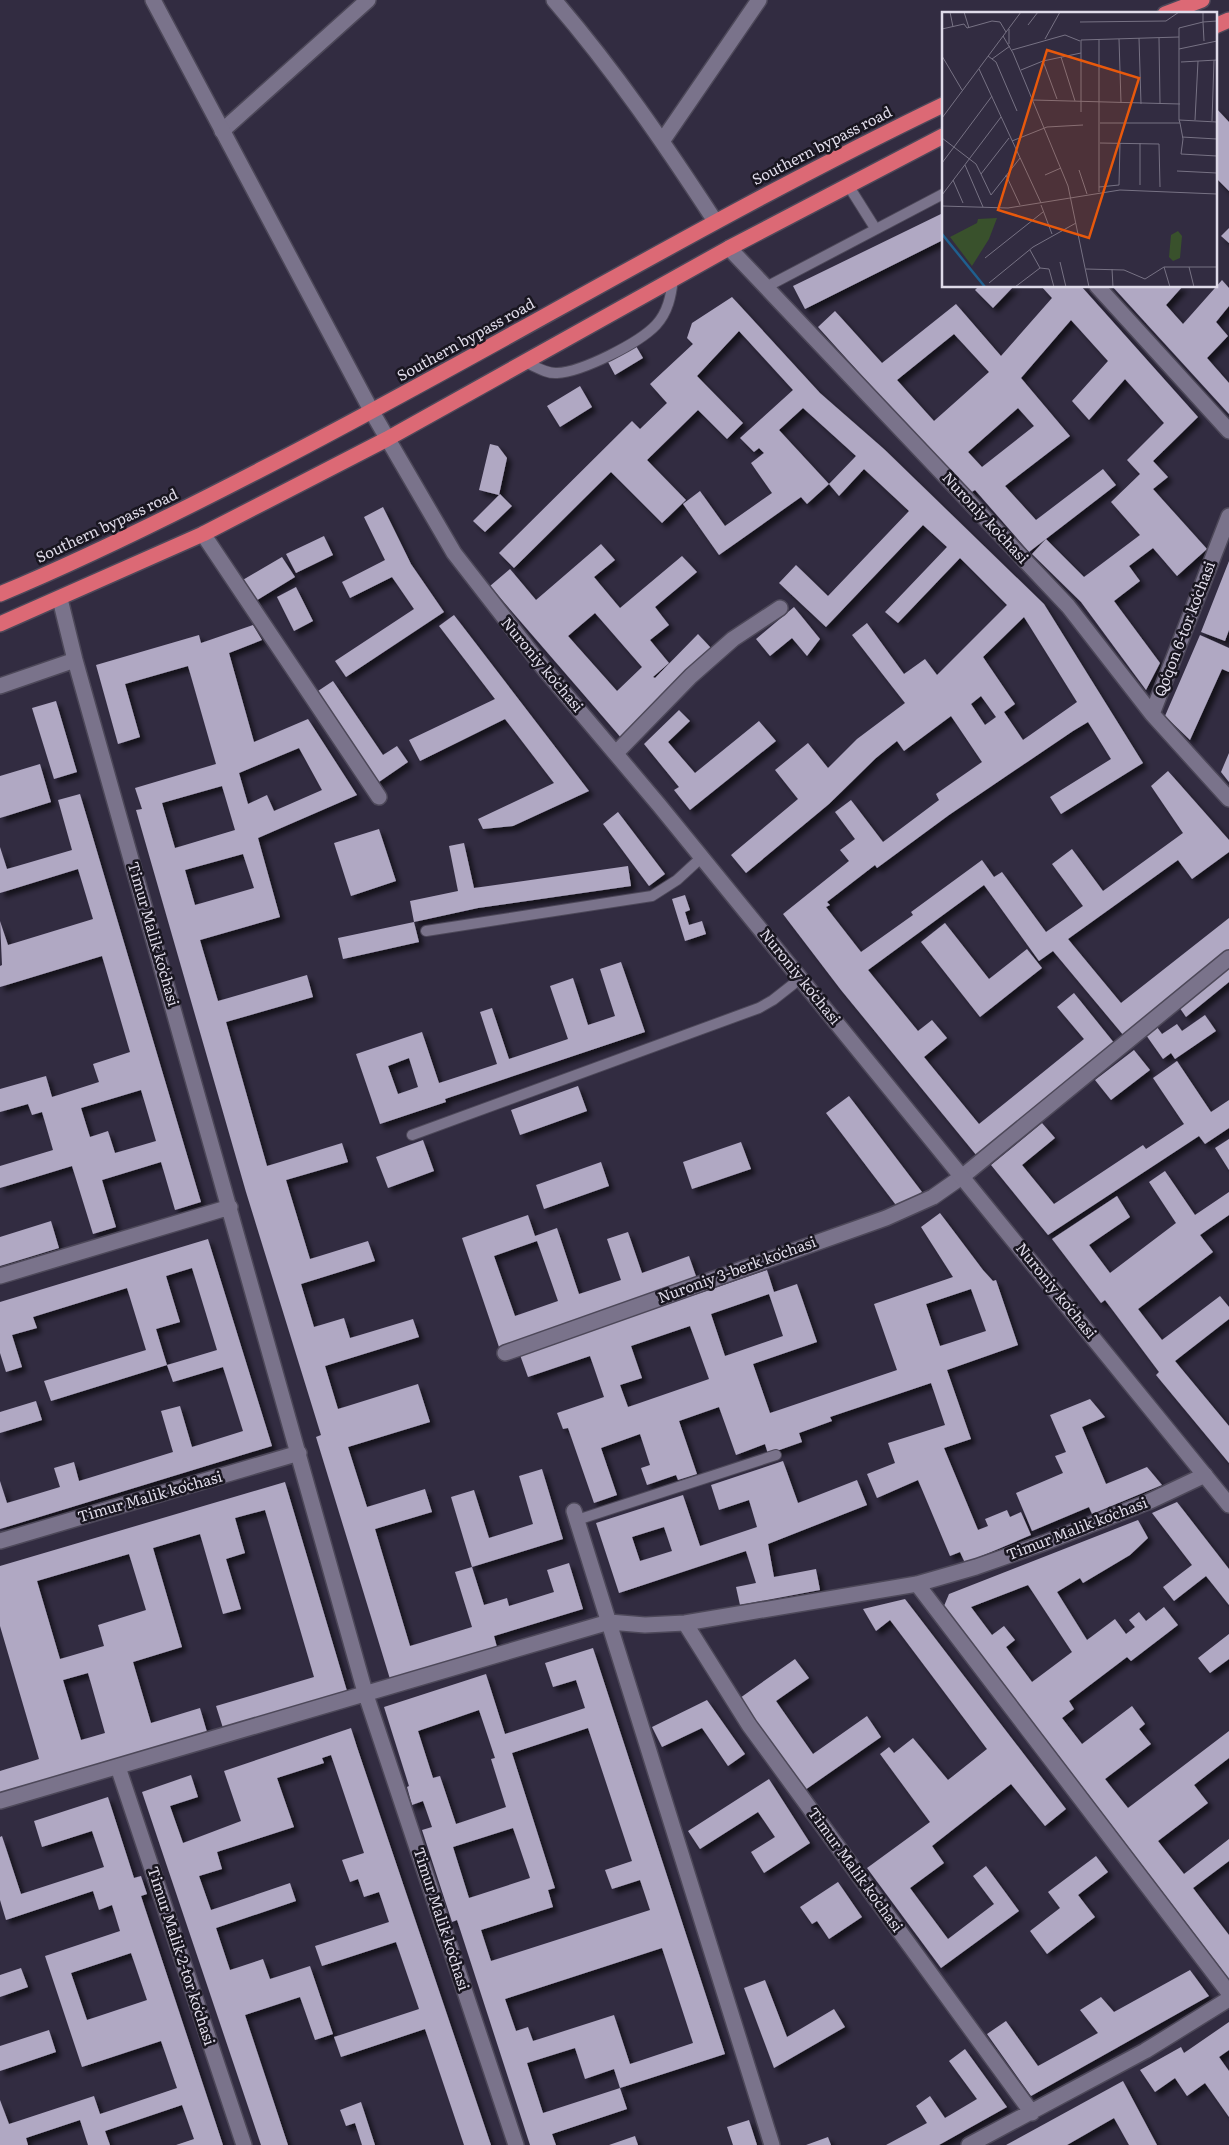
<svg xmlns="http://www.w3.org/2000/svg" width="1229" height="2145" font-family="Literata,serif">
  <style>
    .building { fill: #b0a8c3; fill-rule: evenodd; filter: url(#shadow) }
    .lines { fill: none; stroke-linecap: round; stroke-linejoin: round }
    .lane-casing { stroke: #4d4859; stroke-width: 12 }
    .street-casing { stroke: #4d4859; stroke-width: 18 }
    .secondary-casing { stroke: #4d4859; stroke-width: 18 }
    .highway-casing { stroke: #4d4859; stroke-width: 18 }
    .lane { stroke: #7a738b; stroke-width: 10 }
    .street { stroke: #7a738b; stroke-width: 15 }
    .secondary { stroke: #7a738b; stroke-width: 15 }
    .highway { stroke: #dc6975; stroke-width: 15 }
    .labels { text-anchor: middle; stroke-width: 5; stroke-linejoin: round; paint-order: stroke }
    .street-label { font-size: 15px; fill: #dfdbe9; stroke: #191620 }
    .inset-river { fill: none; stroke: #1f5f8e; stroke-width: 2.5 }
    .inset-road { fill: none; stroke: #777284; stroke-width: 1 }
    .view { fill: #e8590c; fill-opacity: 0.15; stroke: #e8590c; stroke-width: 2.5 }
    .inset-edge { fill: none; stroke: #dfdbe9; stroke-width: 2.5 }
  </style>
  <defs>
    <filter id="shadow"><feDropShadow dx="4.5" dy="4.5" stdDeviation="2.5" flood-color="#0009"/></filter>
  </defs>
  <rect width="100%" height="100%" fill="#322c41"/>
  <path class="building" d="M1215 107 1229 122V191L1215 177Z
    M943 213V240L805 309 793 286Z
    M1229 228V243L1221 236Z
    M1222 280 1229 288V306L1216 322 1228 336 1207 358 1229 383V414L1112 286H1149L1151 288 1152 286H1183L1166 305 1183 324Z
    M979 286H1014L993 308 975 290Z
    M1041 286H1081L1198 417 1153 461 1168 477 1153 489 1207 549 1177 576 1153 548 1129 566 1140 581 1114 601 1160 663 1146 690 1081 602 1032 554 1046 539 1084 577 1140 535 1111 502 1140 474 1127 460 1164 423 1125 379 1089 420 1072 401 1108 361 1071 320 1021 378 1070 436 1005 486 1036 520 1103 469 1116 485 1029 552 975 490 970 493 930 451 818 327 835 311 882 363 956 304 1001 356 1052 298ZM954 334 989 372 934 421 897 380ZM1018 408 1034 426 982 467 968 452Z
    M732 297 820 393 884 449 1044 604 1143 763 1061 814 1050 797 1111 759 1088 722 1073 731 949 815 877 868 875 865 827 902 830 905 826 907 861 952 913 915 911 912 982 860 994 877 1002 872 1046 932 1083 906 1052 864 1072 849 1103 891 1183 833 1151 786 1168 771 1229 840V852L1192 879 1178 860 1068 939 1121 1003 1229 918V951L1124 1036 1053 951 1039 961 984 885 868 970 918 1031 932 1020 947 1038 924 1057 979 1124 1084 1039 1057 1007 1074 993 1115 1044 977 1156 841 990 783 914 849 861 840 850 855 839 835 812 851 800 883 842 939 800 936 794 982 762 951 716 904 751 897 741 876 758 829 804 746 873 731 855 798 799 775 770 808 743 828 768 857 739 905 703 852 635 867 623 904 674 925 659 937 675 1007 605 960 558 898 623 885 612 947 547 923 525 826 627 779 583 796 565 828 596 909 511 864 469 839 496 829 484 807 504 801 497 719 555 683 504 700 491 725 526 772 493 751 463 764 453 759 448 754 452 740 438 793 390 739 331 697 376 743 423 727 439 698 410 647 460 686 500 662 523 611 472 514 568 499 553 632 421 640 429 667 403 650 384 693 344 687 338 692 323ZM803 408 856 456 829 484 779 430ZM1024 617 1077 702 1023 740 1004 712 1015 704 983 657ZM981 696 996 717 985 725 971 704Z
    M636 346 643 358 615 375 608 362Z
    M580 386 592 407 560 427 547 406Z
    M490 444 498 446 507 458 499 495 479 490Z
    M500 494 512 506 485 532 473 521Z
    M383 507 411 564 444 612 346 677 335 661 414 609 392 577 350 598 342 582 385 560 364 517Z
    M324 536 333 555 296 573 286 554Z
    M601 544 615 560 594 577 620 608 682 556 697 572 655 607 669 625 650 640 669 663 653 677 655 678 698 634 711 648 623 740 490 586 510 569 536 600ZM595 613 642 667 617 691 568 636Z
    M282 557 295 577 254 602 241 581Z
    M1229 561V630L1225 641 1201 632Z
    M296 587 313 621 294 631 277 597Z
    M794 607 820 639 807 656 792 638 770 656 756 639Z
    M454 615 523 705 589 791 513 826 483 829 478 819 554 783 505 719 420 761 409 740 495 699 439 626Z
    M253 625 262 640 229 653 254 742 308 719 357 795 258 838 280 917 200 940 218 1001 307 975 313 997 226 1022 267 1166 342 1143 348 1162 286 1180 310 1259 368 1241 375 1261 301 1284 314 1327 344 1318 350 1338 413 1319 419 1337 325 1366 338 1409 418 1384 430 1422 348 1447 367 1507 425 1489 432 1512 375 1529 410 1646 472 1627 455 1572 472 1567 484 1605 507 1598 509 1606 554 1592 547 1570 569 1563 583 1609 494 1636 497 1647 390 1679 316 1437 321 1435 246 1192 136 810 142 809 135 788 216 764 188 666 125 684 140 737 118 744 96 665 199 635 201 643ZM299 748 322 790 274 811 267 795 248 804 239 773ZM222 786 235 830 175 848 162 803ZM243 854 254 888 195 905 185 870Z
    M1200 635 1229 648V672L1222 669 1190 740 1165 716Z
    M333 681 383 755 397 746 408 762 376 784 315 693Z
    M56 701 77 772 54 779 32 708Z
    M679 710 690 721 668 742 695 773 759 721 776 741 690 810 674 790 679 787 644 744Z
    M1229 753V782L1221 772Z
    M40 764 51 802 0 818V776Z
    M80 794 201 1202 175 1210 161 1162 102 1180 116 1227 93 1234 72 1166 0 1188V1166L53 1150 42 1112 32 1115 28 1104 0 1112V1089L46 1076 52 1097 99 1082 93 1064 130 1052 102 956 0 987V966L2 965 0 921 8 945 93 919 78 869 0 893V847L7 869 72 850 58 800ZM141 1090 156 1141 115 1153 108 1131 90 1137 81 1108Z
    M618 812 665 874 649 886 603 824Z
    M379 829 396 881 351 896 334 843Z
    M464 843 474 888 628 866 631 886 478 908 414 922 410 901 458 891 449 846Z
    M685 895 690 910 685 912 689 925 702 921 706 934 685 941 672 899Z
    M414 922 419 942 343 959 338 938Z
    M945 923 989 979 1027 949 1042 968 980 1017 921 942Z
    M621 962 645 1032 445 1099 446 1102 380 1124 356 1054 422 1032 439 1083 497 1064 480 1012 492 1008 509 1059 568 1039 550 986 573 978 588 1025 615 1016 600 969ZM409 1058 418 1087 398 1094 388 1066Z
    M1229 963V982L1186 1017 1177 1004Z
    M1205 1015 1216 1031 1175 1059 1171 1053 1163 1059 1146 1035 1157 1027 1162 1034 1177 1024 1182 1031Z
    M1134 1050 1150 1070 1111 1100 1095 1080Z
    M1177 1061 1211 1112 1229 1100V1128L1205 1144 1199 1136 1048 1235 991 1165 1042 1123 1055 1138 1022 1165 1054 1204 1143 1145 1146 1149 1184 1124 1153 1078Z
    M578 1086 587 1111 520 1135 511 1110Z
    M849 1096 922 1192 899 1209 826 1113Z
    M1229 1139V1170L1215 1148Z
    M423 1140 434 1171 388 1188 376 1157Z
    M741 1142 751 1169 692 1189 683 1162Z
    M601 1162 609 1186 544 1209 536 1185Z
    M1165 1171 1195 1215 1229 1192V1215L1200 1235 1213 1252 1138 1309 1162 1340 1220 1296 1229 1307V1319L1175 1361 1229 1426V1463L1156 1375 1159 1372 1105 1300 1101 1303 1052 1239 1117 1196 1130 1217 1089 1245 1110 1273 1176 1223 1149 1182Z
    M940 1213 983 1270 993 1281 996 1280 1018 1345 947 1370 971 1439 944 1448 978 1530 988 1526 985 1519 1007 1510 1010 1517 1021 1512 1031 1535 965 1563 960 1552 950 1556 918 1480 877 1498 867 1474 895 1463 888 1443 945 1425 931 1383 830 1417 832 1421 799 1433 802 1442 768 1454 765 1444 736 1455 719 1407 679 1421 697 1474 678 1480 676 1475 647 1485 641 1468 650 1465 640 1434 601 1448 617 1495 594 1503 568 1428 563 1429 557 1413 604 1397 590 1356 528 1377 520 1355 767 1270 774 1292 797 1284 817 1342 753 1364 770 1413 897 1370 874 1304 953 1277 921 1227ZM971 1289 986 1331 940 1346 926 1304ZM769 1294 783 1336 725 1356 711 1314ZM690 1326 709 1379 628 1407 620 1385 642 1378 631 1346Z
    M528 1215 535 1236 557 1228 579 1294 621 1280 607 1239 628 1232 642 1273 689 1256 697 1279 499 1347 462 1238ZM537 1241 558 1301 515 1316 494 1256Z
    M51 1221 59 1248 0 1266V1237Z
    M208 1239 272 1446 0 1529V1481L7 1503 60 1487 54 1468 74 1462 79 1481 173 1452 161 1411 180 1406 192 1447 243 1431 223 1367 173 1382 167 1365 51 1401 44 1381 146 1350 127 1288 33 1317 37 1328 12 1335 22 1367 6 1372 0 1353V1302ZM192 1268 217 1350 167 1365 156 1329 180 1322 166 1276Z
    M1090 1399 1105 1417 1082 1427 1106 1484 1147 1467 1162 1485 1092 1514 1089 1507 1032 1531 1016 1493 1063 1473 1055 1456 1066 1452 1050 1415Z
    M36 1401 42 1420 0 1433V1412Z
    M783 1461 798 1503 857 1480 867 1505 768 1544 774 1577 816 1569 820 1590 740 1605 736 1587 756 1583 746 1551 619 1593 596 1523 683 1495 700 1546 757 1527 749 1500 719 1510 711 1485ZM664 1527 672 1551 640 1561 632 1537Z
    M542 1469 563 1539 472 1567 451 1497 474 1490 489 1538 533 1524 519 1476Z
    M285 1482 347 1691 223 1728 216 1706 314 1677 265 1510 235 1518 245 1553 226 1559 241 1609 223 1614 200 1534 153 1548 182 1647 133 1662 151 1723 200 1708 207 1732 0 1793V1771L39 1759 0 1626V1566ZM129 1554 146 1610 98 1625 104 1646 60 1659 37 1581ZM88 1673 105 1733 81 1740 63 1680Z
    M1177 1502 1229 1569V1605L1206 1576 1174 1601 1163 1587 1192 1565 1152 1513Z
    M1138 1520 1148 1538 1130 1555 1083 1583 1080 1578 1057 1592 1087 1640 1115 1619 1126 1634 1135 1627 1129 1620 1139 1612 1146 1621 1164 1607 1178 1625 1131 1661 1127 1657 1069 1701 1074 1709 1062 1718 1082 1744 1132 1706 1145 1724 1139 1729 1151 1744 1105 1779 1128 1808 1229 1731V1758L1194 1785 1208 1803 1158 1841 1184 1874 1229 1839V1861L1193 1888 1229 1935V1979L944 1606 949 1594ZM1028 1585 1072 1652 1032 1682 1006 1647 1015 1640 1004 1626 992 1635 971 1607Z
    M905 1599 1066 1809 1045 1826 1011 1784 932 1846 944 1863 910 1888 948 1939 994 1904 973 1876 986 1866 1019 1911 941 1968 867 1868 930 1822 880 1754 889 1747 894 1753 913 1738 948 1780 987 1749 890 1620 876 1631 863 1609Z
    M1229 1634V1659L1210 1673 1198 1658Z
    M593 1648 725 2054 620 2088 614 2069 585 2079 575 2048 527 2063 543 2113 620 2088 627 2109 552 2134 556 2145H530L457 1920 452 1922 422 1830 432 1827 423 1801 412 1805 407 1787 409 1786 384 1707 486 1674 505 1734 585 1708 576 1680 553 1687 545 1663ZM479 1710 495 1758 491 1759 506 1807 456 1824 440 1776 433 1778 418 1731ZM588 1728 632 1861 605 1870 612 1889 640 1880 650 1910 491 1961 481 1930 553 1907 548 1890 555 1888 512 1753ZM513 1828 530 1878 469 1898 453 1847ZM662 1948 693 2043 630 2064 614 2015 533 2041 528 2027 516 2031 505 1999Z
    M795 1659 809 1678 776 1701 813 1754 867 1716 881 1737 805 1790 740 1698Z
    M707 1700 745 1754 728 1766 702 1728 662 1747 652 1727Z
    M351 1728 357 1747 491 2145H464L425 2029 341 2057 334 2037 419 2009 396 1942 322 1966 315 1946 389 1922 379 1892 364 1897 358 1879 350 1882 342 1860 364 1853 331 1755 322 1758 324 1763 277 1778 294 1827 217 1852 222 1869 199 1876 211 1910 290 1883 296 1901 216 1928 230 1970 263 1959 270 1979 310 1966 333 2034 315 2040 300 1997 245 2015 288 2145H261L142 1792 191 1775 198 1797 170 1806 183 1843 241 1821 224 1771Z
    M769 1779 810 1843 764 1873 751 1852 775 1837 758 1812 700 1849 688 1831Z
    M108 1797 134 1878 141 1876 147 1894 141 1896 223 2145H176L194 2139 182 2105 105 2131 110 2145H88L80 2120 26 2138 28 2145H0V2100L9 2124 94 2096 100 2114 177 2088 161 2041 82 2067 45 1956 120 1931 112 1905 99 1910 93 1891 6 1920 0 1900V1837L2 1836 21 1894 104 1867 92 1831 42 1847 34 1821ZM131 1953 147 2000 87 2020 71 1973Z
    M1096 1856 1108 1872 1078 1895 1095 1917 1047 1954 1030 1931 1060 1908 1048 1892Z
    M838 1882 862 1917 829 1939 817 1921 812 1924 800 1907Z
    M21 1968 28 1987 0 1997V1975Z
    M1190 1970 1209 1996 1031 2096 987 2034 1006 2021 1038 2066 1098 2033 1080 2010 1101 1997 1114 2012Z
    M765 1980 787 2037 834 2009 845 2027 774 2068 744 1988Z
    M1229 2022V2050L1219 2057 1229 2071V2117L1205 2083 1187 2096 1175 2078 1155 2092 1140 2070 1181 2047 1184 2053Z
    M49 2030 56 2052 0 2071V2046Z
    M965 2049 1007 2107 939 2145H886L927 2123 916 2106 930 2096 945 2118 977 2099 949 2061Z
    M1123 2081 1157 2145H1129L1114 2118 1067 2145H1006Z
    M361 2102 375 2145H362L355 2123 346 2126 340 2110Z
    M749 2120 757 2145H733L727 2127Z
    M635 2136 638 2145H609Z
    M828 2137 831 2145H806Z"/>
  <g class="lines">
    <defs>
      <path id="lane" d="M848 185 875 228
        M768 286 943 194
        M525 362C535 366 546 374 557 373 582 372 639 343 656 325 668 312 671 296 673 279
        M426 931 652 896 677 880 702 857
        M412 1135 759 1008 773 1000 801 978
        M577 1520 776 1455"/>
      <path id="street" d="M554 0C615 71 664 143 715 221
        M222 131 368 0
        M663 140 759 0
        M729 248 1068 606 1152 714 1229 799
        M1097 286 1229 431
        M203 534 379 797
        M60 599 75 660 365 1692 516 2145
        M0 686 75 660
        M1152 714 1229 516
        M616 753 691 676 733 639 780 608
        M0 1276 230 1207
        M505 1353 886 1218 933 1197 963 1176 1229 958
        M574 1511 772 2145
        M0 1541 299 1453
        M917 1584 1229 1993
        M685 1623 749 1725 1032 2113
        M118 1767 244 2145
        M0 1801 609 1622 645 1625 685 1623 917 1584 976 1567 1044 1543 1148 1502 1205 1475
        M969 2145 1145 2051 1229 1999"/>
      <path id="secondary" d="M153 0 372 412 454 553 545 670 659 805 1229 1505"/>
      <path id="highway" d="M1165 14 1202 0
        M1215 26 1229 20
        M0 594C89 557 175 514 260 470 490 352 710 217 943 105
        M0 624 203 534 387 439 729 248 943 136"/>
    </defs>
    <use href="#lane" class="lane-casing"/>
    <use href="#street" class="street-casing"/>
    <use href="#secondary" class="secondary-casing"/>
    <use href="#highway" class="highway-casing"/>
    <use href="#lane" class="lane"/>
    <use href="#street" class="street"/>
    <use href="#secondary" class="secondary"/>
    <use href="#highway" class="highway"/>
  </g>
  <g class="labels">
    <g class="street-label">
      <text transform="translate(822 146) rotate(-27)" y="5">Southern bypass road</text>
      <text transform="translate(466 340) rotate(-29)" y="5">Southern bypass road</text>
      <text transform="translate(985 518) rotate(47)" y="5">Nuroniy koʻchasi</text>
      <text transform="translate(107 526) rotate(-25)" y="5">Southern bypass road</text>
      <text transform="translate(1185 629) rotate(-69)" y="5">Qoʻqon 6-tor koʻchasi</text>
      <text transform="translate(542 665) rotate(50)" y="5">Nuroniy koʻchasi</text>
      <text transform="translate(153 934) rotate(74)" y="5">Timur Malik koʻchasi</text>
      <text transform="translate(800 977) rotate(51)" y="5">Nuroniy koʻchasi</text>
      <text transform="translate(737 1270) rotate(-20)" y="5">Nuroniy 3-berk koʻchasi</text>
      <text transform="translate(1056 1291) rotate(51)" y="5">Nuroniy koʻchasi</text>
      <text transform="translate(150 1497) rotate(-16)" y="5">Timur Malik koʻchasi</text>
      <text transform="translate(1077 1529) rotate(-21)" y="5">Timur Malik koʻchasi</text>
      <text transform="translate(855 1870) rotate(54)" y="5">Timur Malik koʻchasi</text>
      <text transform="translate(441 1919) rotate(72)" y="5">Timur Malik koʻchasi</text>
      <text transform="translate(181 1956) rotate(72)" y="5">Timur Malik 2-tor koʻchasi</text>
    </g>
  </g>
  <g transform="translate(942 12)">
    <rect width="275" height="275" fill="#322c41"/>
    <path d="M55 206 47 227 30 254 8 225 35 211 36 207ZM236 219 240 224 238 246 231 249 227 245 229 223Z" fill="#39512c"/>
    <path class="inset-river" d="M0 222 43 275"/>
    <path class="inset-road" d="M8 0 11 15M22 0 27 16M138 10 224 9 237 0M86 13 96 0M0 17 22 12 25 16 50 9 58 10 64 20M61 24 71 41 126 174 147 275M197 26 199 92M217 26 218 92M103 27 118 0M177 27 179 91M262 29 261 10 275 9M67 32V17M237 37 275 29M70 38 123 23 138 29M0 44 20 78M46 44 54 50 75 99M119 45 133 89M50 47 68 34M101 49 115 87M239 50 275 48M37 57 99 191M79 58 101 49 139 41M91 88 238 92M139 100V28L237 25M0 106 79 0M237 108V16L261 10V0M237 108 275 110M253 108 256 49M270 109 272 48M158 111H238L237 108M238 111 241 127 239 142 275 144M240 125 275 127M0 126 34 152 39 162M67 126 39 162 49 183 78 146M70 129 105 115 141 113M158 131 217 132 218 175M0 151 50 84M23 153 41 195M137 158 145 182M235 159 275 161M64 163 78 193M103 163 119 156M11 168 21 191M198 173V131M157 175 177 173 178 131M157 180V27M0 183 59 105M99 193 110 222M0 194 66 196 178 178 275 182M88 238 98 256 107 257 112 275M43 246 101 200M118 250 124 275M222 255 228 275M247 255 252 275M144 257 182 258 203 267 222 255H275M170 257 171 275M47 271 91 235 134 211M73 275 98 256"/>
    <path class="view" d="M105 38 197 66 147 226 56 198Z"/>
    <rect width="275" height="275" class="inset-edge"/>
  </g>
</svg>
